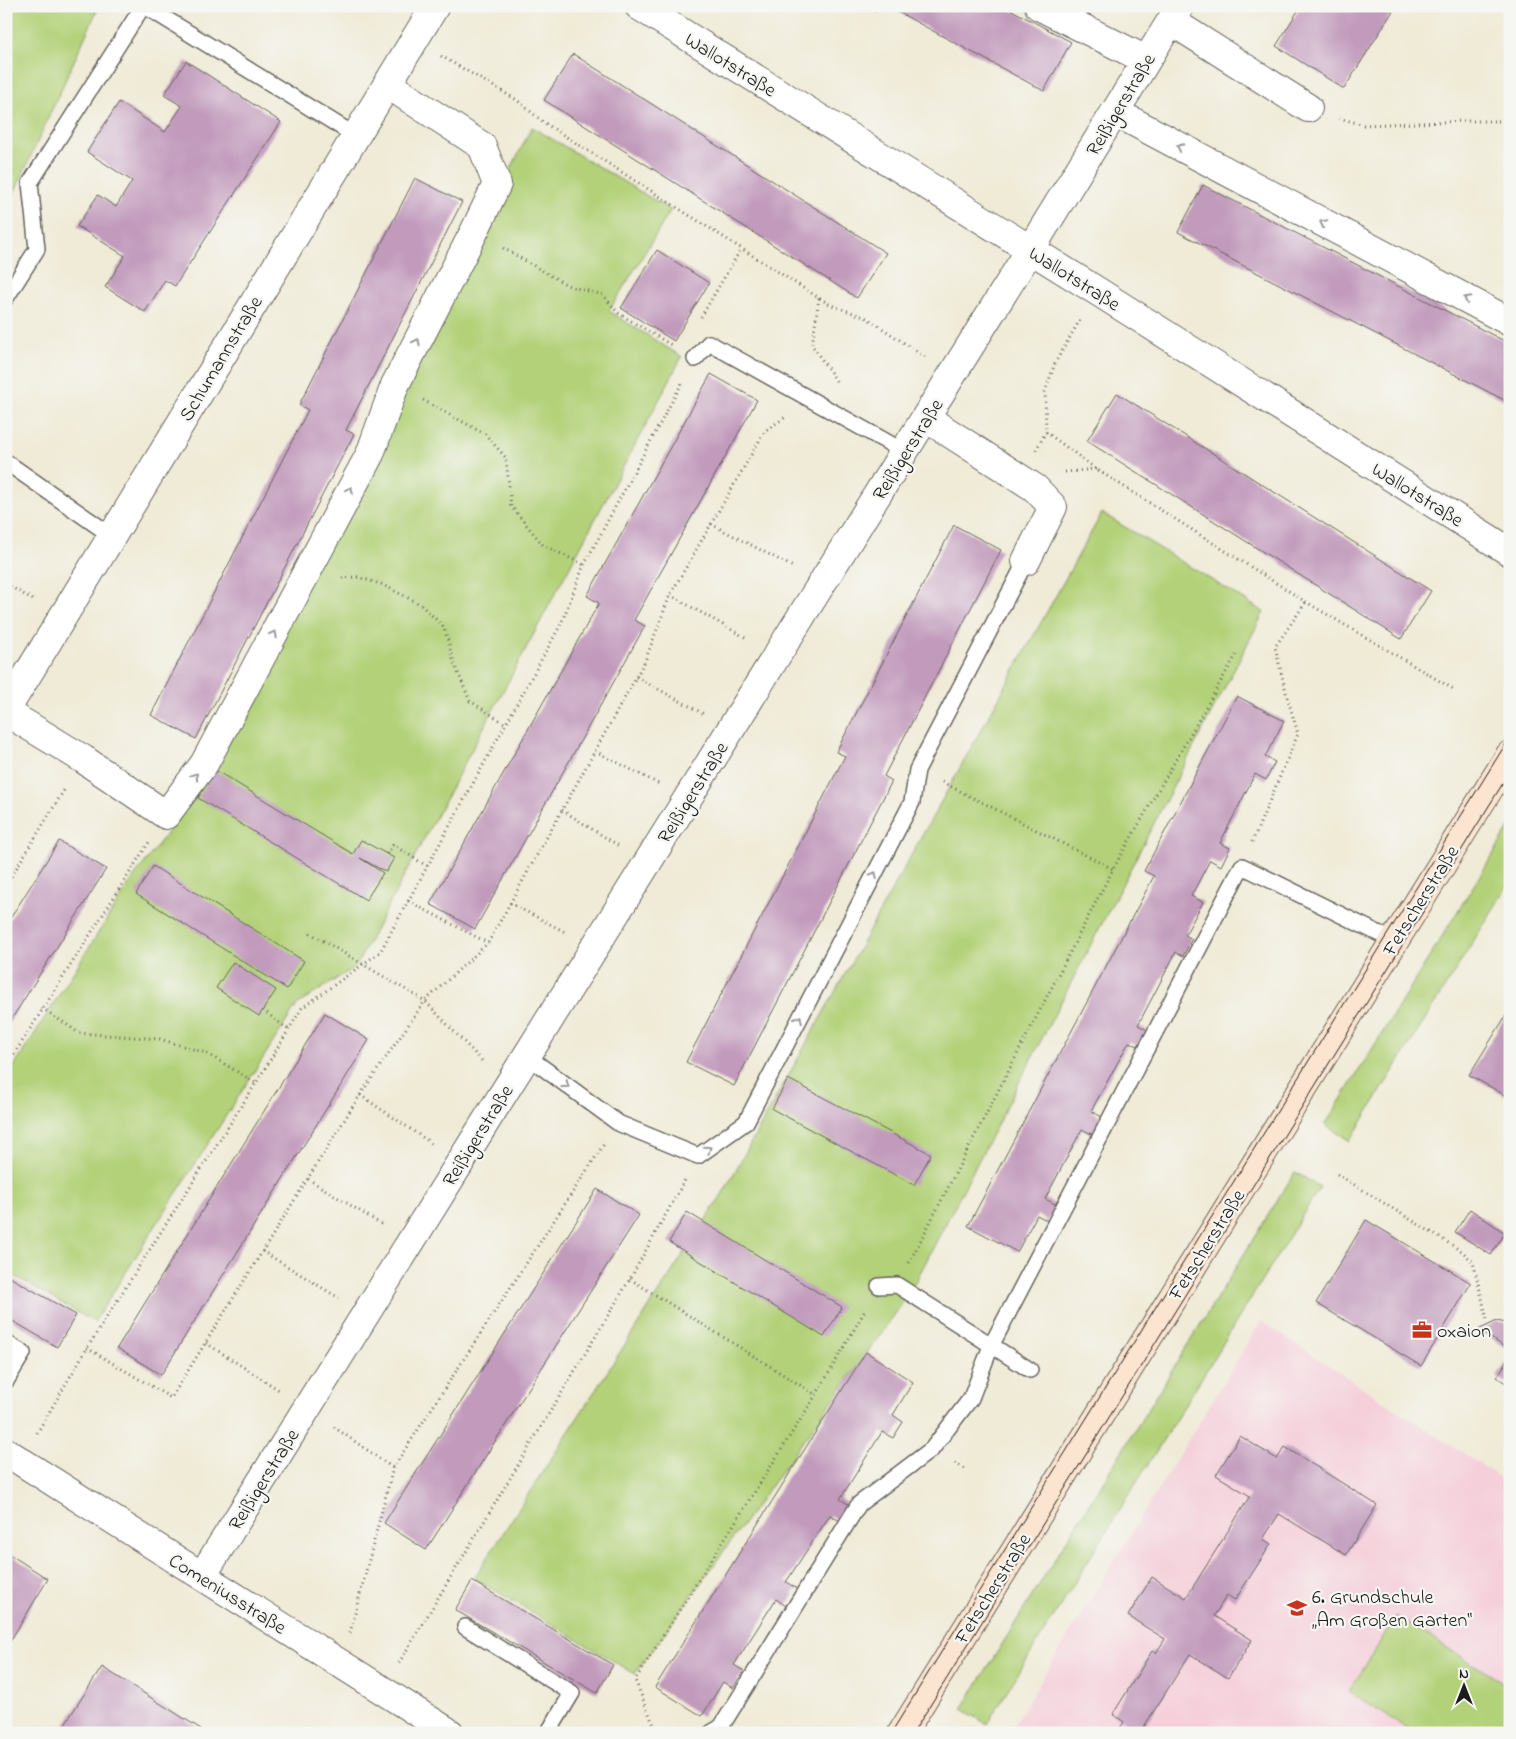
<svg xmlns="http://www.w3.org/2000/svg" width="1516" height="1739" font-family="'Indie Flower',sans-serif">
  <style>
    .built { fill: #f5cfda }
    .green { fill: #b2d178; stroke: #67764a }
    .building { fill: #c19abc }
    .lines { fill: none; stroke-linecap: round; stroke-linejoin: round }
    .lane-casing { stroke: #66645d; stroke-width: 18 }
    .street-casing { stroke: #66645d; stroke-width: 30 }
    .secondary-casing { stroke: #66645d; stroke-width: 30 }
    .path { stroke: #66645d; stroke-width: 3; stroke-dasharray: 1 4; stroke-linecap: butt }
    .lane { stroke: #fff; stroke-width: 15 }
    .street { stroke: #fff; stroke-width: 28 }
    .secondary { stroke: #fce5d0; stroke-width: 28 }
    .tram { stroke: #1c1c1c; stroke-width: 1 }
    .oneway { stroke: #999 }
    .labels { text-anchor: middle; stroke-width: 4.5; stroke-linejoin: round; paint-order: stroke }
    .street-label { font-size: 20px; fill: #1c1c1c; stroke: #f6f6f2 }
    .poi-label { font-size: 20px; fill: #1c1c1c; stroke: #f6f6f2; text-anchor: start }
  </style>
  <rect width="100%" height="100%" fill="#f6f6f2"/>
  <filter id="ink" filterUnits="userSpaceOnUse"><feTurbulence type="fractalNoise" baseFrequency=".02" numOctaves="2"/><feDisplacementMap in="SourceGraphic" scale="10" xChannelSelector="R" yChannelSelector="G"/><feConvolveMatrix kernelMatrix="1 2 1 2 8 2 1 2 1" color-interpolation-filters="sRGB"/></filter>
  <filter id="wash" filterUnits="userSpaceOnUse"><feTurbulence type="fractalNoise" baseFrequency=".0096" numOctaves="4" result="noise"/><feDisplacementMap in="SourceGraphic" scale="20" xChannelSelector="R" yChannelSelector="G"/><feGaussianBlur stdDeviation="1.12" result="paint"/><feColorMatrix in="noise" values="0 0 0 0 0 0 0 0 0 0 0 0 0 0 0 0 0 1.4 0 .05"/><feComposite in="paint" operator="in"/></filter>
  <g filter="url(#wash)">
    <rect width="100%" height="100%" fill="#f0ebd7"/>
    <path class="built" d="M1261 1321 1510 1484V1733H1009Z"/>
    <path class="green" d="M6 6H99L6 211Z
      M532 127 671 210 609 311 682 357 356 966 297 1005 94 1322 6 1271V1079L131 881 216 767 369 447Z
      M1102 513 1264 612 908 1296 635 1674 474 1578 723 1193Z
      M1510 827V882L1350 1141 1325 1125Z
      M1295 1172 1320 1187 987 1724 962 1709Z
      M1396 1616 1510 1687V1733H1414L1349 1692Z"/>
    <g id="blocks">
      <path class="building" d="M865 6H877L875 11Z
        M887 6H1004L1071 42 1044 91Z
        M1301 6H1396L1344 89 1276 46Z
        M573 54 886 253 857 298 544 100Z
        M186 61 281 122 175 286 165 280 145 312 105 287 125 256 77 226 98 195 116 207 132 181 87 152 119 102 165 132 182 106 164 95Z
        M415 178 462 202 346 430 354 434 196 739 151 715 308 410 299 405Z
        M1203 185 1510 344V403L1178 232Z
        M657 250 709 283 674 341 621 308Z
        M711 374 757 400 634 620 645 626 475 929 430 904 599 603 587 596Z
        M1117 393 1431 591 1401 639 1087 441Z
        M954 525 1001 550 884 776 892 781 734 1086 686 1062 845 756 836 752Z
        M1237 696 1284 721 1265 757 1275 762 1266 780 1255 774 1220 843 1230 848 1221 866 1210 860 1191 896 1203 902 1185 935 1192 939 1183 956 1176 952 1138 1025 1147 1030 1138 1046 1129 1042 1091 1111 1102 1117 1093 1135 1082 1129 1045 1199 1057 1205 1048 1221 1037 1215 1017 1252 968 1226 1154 876 1144 871Z
        M215 770 353 854 361 840 394 858 386 872 360 858 383 873 366 900 198 798Z
        M59 841 106 869 6 1028V925Z
        M153 866 304 961 287 989 136 894Z
        M233 962 276 990 259 1016 216 988Z
        M1510 1009V1098L1469 1075Z
        M325 1013 369 1040 161 1375 117 1348Z
        M788 1079 931 1154 914 1185 772 1109Z
        M597 1189 639 1215 426 1550 384 1523Z
        M1470 1209 1505 1233 1491 1255 1455 1232Z
        M687 1212 842 1307 824 1337 669 1242Z
        M1366 1220 1471 1283 1421 1366 1316 1303Z
        M6 1275 76 1315 57 1347 6 1317Z
        M1497 1321 1510 1324V1350L1478 1330Z
        M866 1352 913 1382 893 1415 903 1422 893 1438 882 1432 840 1499 850 1505 840 1521 830 1515 786 1582 797 1589 786 1606 776 1599 734 1665 744 1671 733 1688 723 1682 702 1716 655 1687Z
        M1510 1357V1386L1497 1377Z
        M1240 1436 1277 1459 1285 1447 1377 1505 1346 1555 1279 1514 1263 1539 1271 1544 1235 1600 1227 1595 1214 1616 1252 1640 1228 1678 1190 1654 1140 1733H1117L1124 1722 1113 1714 1152 1651 1156 1653 1165 1639 1128 1616 1152 1577 1186 1598 1250 1496 1216 1475Z
        M6 1552 48 1579 6 1648Z
        M472 1581 613 1665 597 1693 455 1610Z
        M102 1667 201 1729 198 1733H59Z"/>
    </g>
  </g>
  <g filter="url(#ink)">
    <use href="#blocks" fill-opacity="0" stroke="#66645d" stroke-width="1"/>
    <g class="lines">
      <defs>
        <path id="lane" d="M145 6 356 136
          M6 298 37 249 30 183 143 6
          M695 359 709 343 905 452
          M6 462 112 536
          M527 1056 618 1123 698 1156 746 1122 912 802 917 770 1026 561
          M879 1286 897 1285 1030 1370
          M6 1343 23 1353 6 1381
          M465 1627 572 1693 548 1733
          M711 1733 721 1727 859 1504 932 1449 971 1398 991 1346 1242 866 1394 941"/>
        <path id="street" d="M639 6 1097 291 1510 552
          M1039 6 1146 60
          M1171 21 1308 108
          M1115 112 1510 322
          M926 418 1035 488 1053 507 1026 561
          M6 710 435 6
          M6 712 83 759 166 815 204 764 370 454 395 385 474 232 497 184 482 146 387 84
          M6 1452 450 1733
          M202 1576 1030 250 1180 6"/>
        <path id="secondary" d="M902 1733 1510 755"/>
      </defs>
      <use href="#lane" class="lane-casing"/>
      <use href="#street" class="street-casing"/>
      <use href="#secondary" class="secondary-casing"/>
      <path class="path" d="M441 56 517 100 543 122 819 298 831 305 867 318 925 357
        M1339 118 1364 125 1466 121H1510
        M503 248 569 286 603 295 618 313 673 346
        M819 298 812 345 835 379 837 384
        M701 317 741 249
        M423 400 485 434 506 458 511 506 543 545 584 565
        M1046 432 1096 469 1306 602 1455 690
        M1036 450 1046 432 1045 392 1055 363 1081 318
        M1065 472 1096 469
        M711 524 795 568
        M342 578 357 577 381 584 420 604 444 627 454 663 470 701 506 724
        M6 584 35 601
        M670 595 748 639
        M636 677 704 714
        M595 751 659 784
        M942 782 1113 869
        M562 810 619 846
        M1252 842 1298 734 1287 696 1275 647 1306 602
        M387 854 393 845 427 866
        M6 885 66 787
        M408 901 488 943
        M510 903 565 932
        M310 933 425 1001 484 1063
        M42 1008 79 1033 160 1039 206 1053 256 1083
        M263 1010 289 1030
        M6 1067 149 842
        M360 1095 434 1145
        M1337 1174 1463 1252 1473 1262 1487 1319
        M308 1179 384 1226
        M262 1251 339 1298
        M909 1263 1113 869 1236 655
        M630 1279 816 1395
        M206 1343 279 1390
        M87 1348 171 1398 360 1095 425 1001 488 943 645 661 670 595 765 431 787 416
        M334 1427 393 1468
        M37 1433 87 1348 256 1083 302 1008 380 952 561 624 584 565 683 381
        M955 1463 967 1470
        M350 1633 393 1468 604 1144
        M399 1663 630 1279 686 1178
        M657 1733 635 1680 816 1395 866 1309"/>
      <use href="#lane" class="lane"/>
      <use href="#street" class="street"/>
      <use href="#secondary" class="secondary"/>
      <path class="tram" d="M891 1733 1510 737
        M913 1733 1510 772"/>
    </g>
    <defs><path id="oneway-chevron" d="M-2-3.5L2.5 0L-2 3.5" fill="none" stroke-width="1.6" stroke-linecap="round" stroke-linejoin="round" transform="scale(1.25)"/></defs>
    <g class="oneway">
      <use href="#oneway-chevron" transform="translate(1180 147) rotate(-152)"/>
      <use href="#oneway-chevron" transform="translate(1323 223) rotate(-152)"/>
      <use href="#oneway-chevron" transform="translate(1467 299) rotate(-152)"/>
      <use href="#oneway-chevron" transform="translate(417 342) rotate(-63)"/>
      <use href="#oneway-chevron" transform="translate(350 490) rotate(-62)"/>
      <use href="#oneway-chevron" transform="translate(274 634) rotate(-62)"/>
      <use href="#oneway-chevron" transform="translate(195 776) rotate(-53)"/>
      <use href="#oneway-chevron" transform="translate(874 875) rotate(-63)"/>
      <use href="#oneway-chevron" transform="translate(799 1019) rotate(-63)"/>
      <use href="#oneway-chevron" transform="translate(566 1085) rotate(36)"/>
      <use href="#oneway-chevron" transform="translate(708 1149) rotate(-35)"/>
    </g>
  </g>
  <defs>
    <symbol id="office-bare" viewBox="-9 -9 18 18"><path d="M-6-3h4V-5.5h4V-3h4V5H-6ZM-1-4.5V-3h2v-1.5ZM-6 0V1H6V0Z" fill="#c8321e" stroke="#f6f6f2" stroke-width="2.5" paint-order="stroke"/></symbol>
    <symbol id="school-bare" viewBox="-9 -9 18 18"><path d="M0-5L7-2L0 1L-7-2ZM-4 1L0 2.5L4 1V4Q0 6-4 4Z" fill="#c8321e" stroke="#f6f6f2" stroke-width="2.5" paint-order="stroke"/></symbol>
  </defs>
  <g fill-rule="evenodd">
    <use href="#office-bare" x="1408" y="1316" width="28" height="28"/>
    <use href="#school-bare" x="1283" y="1594" width="28" height="28"/>
  </g>
  <g class="labels">
    <g class="street-label">
      <text transform="translate(731 64) rotate(32)" y="7">Wallotstraße</text>
      <text transform="translate(1120 104) rotate(-59)" y="7">Reißigerstraße</text>
      <text transform="translate(1075 278) rotate(32)" y="7">Wallotstraße</text>
      <text transform="translate(220 358) rotate(-59)" y="7">Schumannstraße</text>
      <text transform="translate(907 449) rotate(-58)" y="7">Reißigerstraße</text>
      <text transform="translate(1418 494) rotate(32)" y="7">Wallotstraße</text>
      <text transform="translate(692 792) rotate(-58)" y="7">Reißigerstraße</text>
      <text transform="translate(1420 900) rotate(-58)" y="7">Fetscherstraße</text>
      <text transform="translate(477 1135) rotate(-58)" y="7">Reißigerstraße</text>
      <text transform="translate(1206 1244) rotate(-58)" y="7">Fetscherstraße</text>
      <text transform="translate(263 1479) rotate(-58)" y="7">Reißigerstraße</text>
      <text transform="translate(992 1588) rotate(-58)" y="7">Fetscherstraße</text>
      <text transform="translate(228 1593) rotate(32)" y="7">Comeniusstraße</text>
    </g>
    <g class="poi-label">
      <text x="1437" y="1337">oxaion</text>
      <text x="1312" y="1603">6. Grundschule<tspan x="1312" dy="23">„Am Großen Garten“</tspan></text>
    </g>
  </g>
  <rect width="1516" height="1739" fill="none" stroke="#f6f6f2" stroke-width="25"/>
  <g transform="translate(1464 1686)" stroke="#f6f6f2" stroke-width="4" paint-order="stroke">
  <path d="M0-4L9 19L0 12L-9 19Z" fill="#1c1c1c"/>
  <text y="-8" font-size="14" font-weight="bold" text-anchor="middle" fill="#1c1c1c">N</text>
  </g>
</svg>
